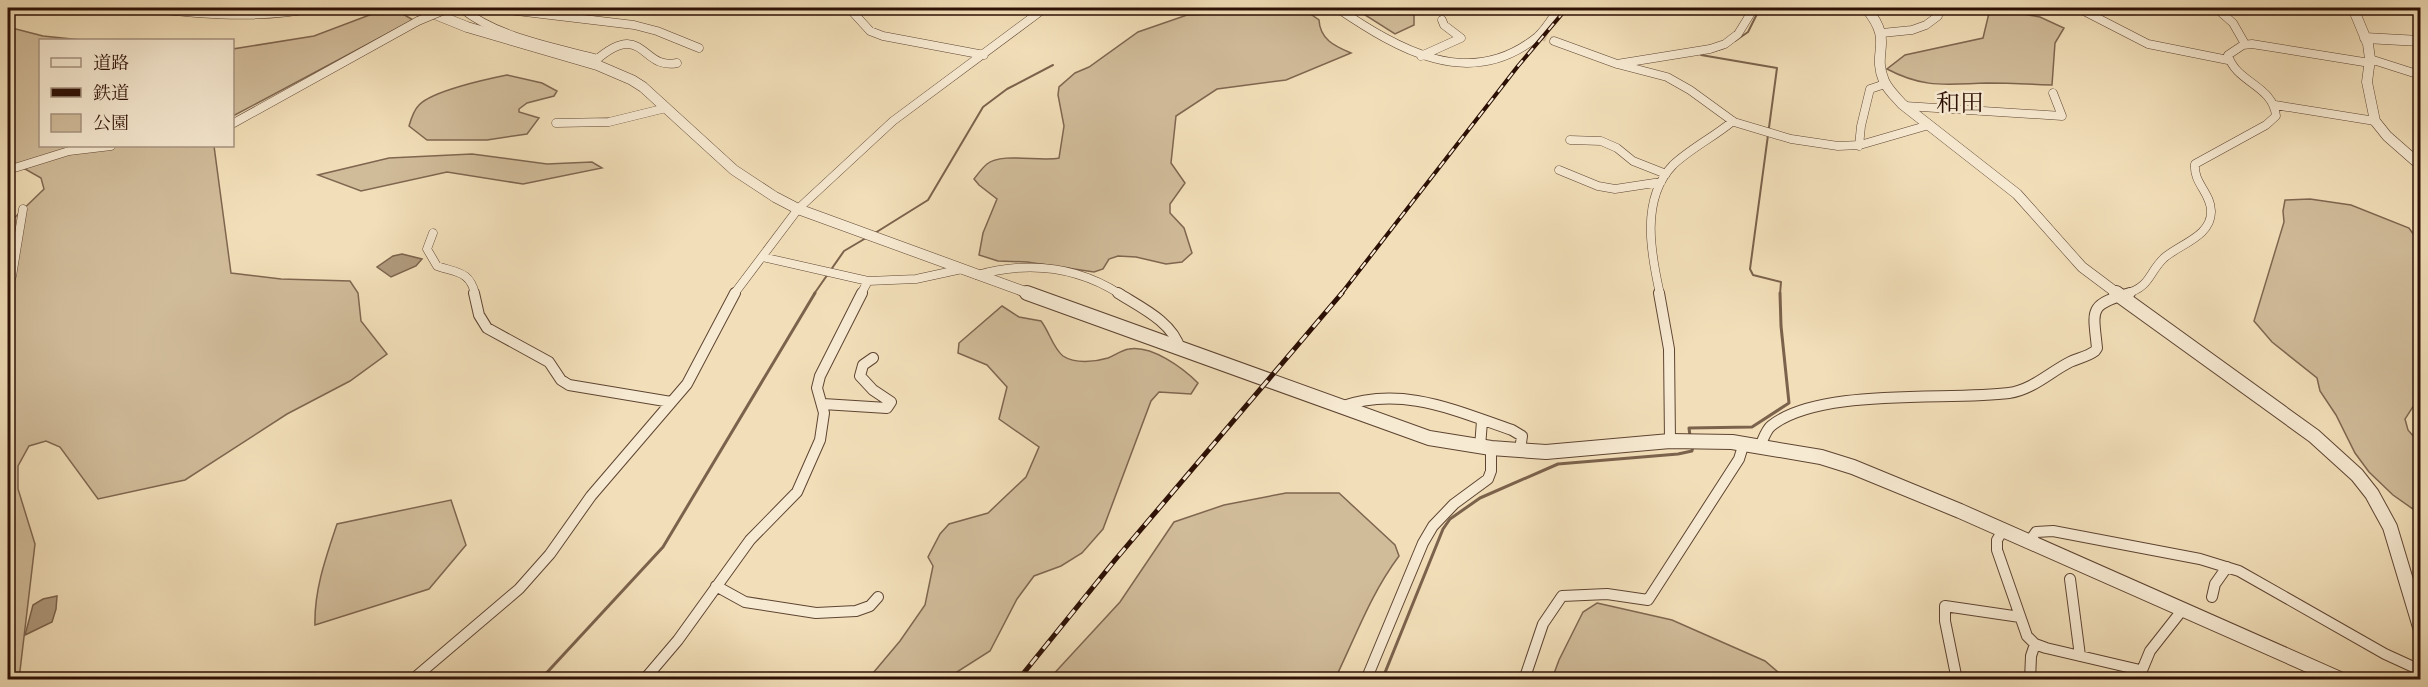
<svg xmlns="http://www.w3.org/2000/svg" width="2428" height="687" font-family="'Old Standard TT','Noto Serif JP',serif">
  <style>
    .green { fill: #d1bc9a; stroke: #7f6650; stroke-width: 1.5 }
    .water { fill: #af997c; stroke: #7b624c; stroke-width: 1.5 }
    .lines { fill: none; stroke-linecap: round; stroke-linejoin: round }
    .stream-far1 { stroke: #7b624c; stroke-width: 2 }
    .stream { stroke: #7b624c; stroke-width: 3 }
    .minor-tunnel { stroke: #d4c09e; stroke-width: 8; stroke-dasharray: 8 4; stroke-linecap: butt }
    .minor-far1-casing { stroke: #5e4432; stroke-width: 9 }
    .minor-casing { stroke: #5e4432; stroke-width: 12 }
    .tertiary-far1-casing { stroke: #5e4432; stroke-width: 11 }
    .tertiary-casing { stroke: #5e4432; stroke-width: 16 }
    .minor-far1 { stroke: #f7ead2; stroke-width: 8 }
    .minor { stroke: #f7ead2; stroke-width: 10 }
    .tertiary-far1 { stroke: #f7ead2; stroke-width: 10 }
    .tertiary { stroke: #f7ead2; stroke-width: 14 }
    .rail-far1-casing { stroke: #2d1005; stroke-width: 4 }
    .rail-casing { stroke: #2d1005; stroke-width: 5 }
    .rail-far1 { stroke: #f7ead2; stroke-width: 2; stroke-dasharray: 8; stroke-linecap: butt }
    .rail { stroke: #f7ead2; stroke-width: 3; stroke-dasharray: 10; stroke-linecap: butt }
    .minor-bridge-casing { stroke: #5e4432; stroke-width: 9; stroke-linecap: butt }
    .minor-bridge { stroke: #f7ead2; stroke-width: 8 }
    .labels { text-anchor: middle; stroke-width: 5; stroke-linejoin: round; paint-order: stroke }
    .quarter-label { font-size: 24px; fill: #2d1005; stroke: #f7ead2 }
  </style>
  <rect width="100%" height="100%" fill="#f2dfb9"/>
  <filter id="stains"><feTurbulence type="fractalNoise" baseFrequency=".00333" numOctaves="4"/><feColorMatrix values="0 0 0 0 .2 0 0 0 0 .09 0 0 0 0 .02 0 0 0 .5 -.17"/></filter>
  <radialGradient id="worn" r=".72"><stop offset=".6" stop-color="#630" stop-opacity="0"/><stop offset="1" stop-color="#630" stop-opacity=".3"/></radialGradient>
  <path class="green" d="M388 8H393L413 20 233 116V49L314 36Z
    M1354 8H1414V25L1395 34Z
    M2007 11 2040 17 2064 28 2055 43 2052 85C2030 84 2008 83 1987 83 1946 84 1925 89 1887 69L1905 55 1983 38 1989 13Z
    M1262 12 1309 13 1319 20C1320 39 1334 46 1351 53L1286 80 1217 89 1176 116 1171 163 1185 183 1170 204V213L1184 228 1192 253 1182 262 1166 264 1136 257 1118 256 1109 259 1103 269 1094 272 1027 262 998 261 979 255 983 233 997 199 979 185 974 179C978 174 982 168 987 164 1002 152 1040 162 1059 158L1064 126 1058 95 1059 87 1075 73 1089 67 1138 32 1187 15Z
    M8 27 43 36 82 40H40V146H214L231 273 281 279 350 281 358 293 361 321 387 354 350 381 287 414 185 480 98 499 60 447 46 441 29 446 18 466V489L35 544 19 679 8 680V224L44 189 41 178 20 166 8 168Z
    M507 75 542 83 557 91 554 96 527 103 519 109V112L539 118 527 134 487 140H427L409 126C411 119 414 110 419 105 432 91 487 79 507 75Z
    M472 154 547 164 592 162 602 168 523 184 447 172 361 191 318 175 389 158Z
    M2310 199 2351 205 2409 228 2419 242 2414 262 2420 268V402L2414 405 2405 419 2408 430 2420 444V514L2393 495 2369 472 2355 453 2336 415 2320 391 2317 378 2272 342 2254 321 2284 222 2283 211 2285 200Z
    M1002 306 1019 317 1041 321C1049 331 1053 348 1063 356 1075 364 1095 362 1108 358 1115 355 1122 350 1129 349 1152 345 1183 368 1198 383L1191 394 1159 392 1151 401 1103 529 1082 553 1061 566 1034 576 1017 599 990 651 946 679H868L900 641 925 605 933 566 928 557 940 534 949 524 988 513 1026 477 1039 447 999 419 1007 387 987 365 958 353 959 343Z
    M1286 493H1339L1395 545 1399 556C1370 595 1356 636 1335 679H1049L1120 602 1174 522 1224 505Z
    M451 500 466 545 429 589 315 625C314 590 326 557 337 524Z
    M1597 603 1672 620 1765 661 1786 679H1552L1559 660 1583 612Z"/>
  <path class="water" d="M402 254 422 259 416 266 391 277 377 267 393 256Z
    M57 596 56 609 52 622 25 635 33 605 43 599Z"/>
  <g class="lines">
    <path class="stream-far1" d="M1735 41 1748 32 1760 8
      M1711 52 1724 48
      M1704 53 1701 55 1777 68 1750 269 1753 275 1781 282 1780 294
      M875 233 928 200 983 107 1007 89 1053 65
      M814 294 844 251 866 238"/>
    <path class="stream" d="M1690 436 1689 428 1752 427 1789 403 1781 326 1780 293
      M540 680 663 547 815 293
      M1382 680 1443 529 1450 519 1480 498 1558 464 1678 454 1692 451 1693 445"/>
    <path class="minor-tunnel" d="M1539 35 1554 41"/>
    <defs>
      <path id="minor-far1" d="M148 8C204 15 258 19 314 8
        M461 8C498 38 553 47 598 59
        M491 8 634 25 657 31 699 48
        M849 8 870 31 883 36 984 55
        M1337 8C1398 49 1469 92 1537 37 1546 29 1552 18 1559 8
        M2078 8 2148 44 2228 60
        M2216 8 2233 23 2245 44
        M1882 33 1912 30 1926 25 1938 16V8
        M1554 41 1617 64 1710 49 1725 44 1738 34 1754 8
        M1421 56 1461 38 1444 25 1442 20
        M2370 59 2420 75
        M595 61C644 18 641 71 677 63
        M1617 64 1667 77 1690 90 1734 122 1791 139 1838 146 1860 145 1929 125
        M2275 105 2375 121
        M1905 106 2062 116 2053 93
        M556 123 609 122 666 108
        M232 124 418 21
        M1570 140 1601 141 1617 148 1633 161 1666 174
        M1859 146 1861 126 1870 89 1885 84
        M8 170 69 151 111 146
        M1559 170 1598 186 1615 189 1661 182
        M433 233 427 249 437 266C457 273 470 271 475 294
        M762 257 868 281 916 279 962 269
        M977 275C1028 261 1076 266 1120 294
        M8 285 12 276 23 209
        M734 294 798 209 893 121 1045 8
        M861 294 868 281
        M1660 294C1651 254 1640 199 1673 165 1691 148 1714 137 1733 121
        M2125 294C2151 287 2148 273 2164 258 2180 244 2212 236 2211 211 2211 193 2193 183 2195 164L2266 125 2276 116C2273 85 2236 83 2228 55L2243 45 2252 44 2370 63"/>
      <path id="minor" d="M474 293 479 315 487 328 549 362 561 380 569 385 671 402
        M1118 293C1140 307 1173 322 1180 349
        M1659 293 1669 349 1670 441
        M823 404 887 408 891 402 873 390 860 376 863 365 873 358
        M1340 407C1401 385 1454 410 1512 430L1522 436 1520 450
        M1760 446C1763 440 1766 430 1771 426 1819 387 1948 401 2009 393 2032 390 2050 372 2070 362 2078 358 2087 357 2095 351L2097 348C2093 309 2088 305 2130 293
        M1480 447 1482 421
        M2003 530 1997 540V550L2027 636 2035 644 2046 648 2140 670
        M2029 542 2036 532 2053 531 2200 559 2239 571 2385 654 2420 670
        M2070 579 2080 656
        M716 586 745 602 816 613 856 611 870 606 878 597
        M2212 597 2215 584 2227 567
        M412 680 519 589 550 554 591 496 687 384 735 293
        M644 680 678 640 750 540 797 492 820 440 824 413 817 388 820 376 862 293
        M1366 680 1423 543 1433 526 1454 504 1488 479 1491 471V448
        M1524 680 1543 624 1562 596 1607 594 1648 600 1739 459 1744 443
        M1957 680 1945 621V606L2020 617
        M2030 680 2031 656 2035 644
        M2138 680 2150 651 2183 609"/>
      <path id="tertiary-far1" d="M420 8 467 27 597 65 632 80 643 87 734 170 775 197 798 209 1031 294
        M1866 8C1895 43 1871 50 1884 81 1888 90 1896 97 1902 104L2017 194 2082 267 2118 294
        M2353 8 2368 44 2370 59 2367 82 2375 121 2387 136 2420 165
        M2365 38 2420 41"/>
      <path id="tertiary" d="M1027 293 1429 438 1491 448 1546 452 1670 441 1732 442 1821 457 1853 467 1960 511 2342 680
        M2116 293 2314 436 2357 475 2372 494 2390 527 2420 627"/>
    </defs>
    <use href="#minor-far1" class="minor-far1-casing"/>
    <use href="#minor" class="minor-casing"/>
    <use href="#tertiary-far1" class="tertiary-far1-casing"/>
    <use href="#tertiary" class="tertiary-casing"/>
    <use href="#minor-far1" class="minor-far1"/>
    <use href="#minor" class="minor"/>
    <use href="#tertiary-far1" class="tertiary-far1"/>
    <use href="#tertiary" class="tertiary"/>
    <defs>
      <path id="rail-far1" d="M1341 294 1518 66 1567 8"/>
      <path id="rail" d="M1018 680 1115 560 1342 293"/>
    </defs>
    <use href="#rail-far1" class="rail-far1-casing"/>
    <use href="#rail" class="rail-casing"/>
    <use href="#rail-far1" class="rail-far1"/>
    <use href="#rail" class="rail"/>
    <defs>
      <path id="minor-bridge" d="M418 21 442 11"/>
    </defs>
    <use href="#minor-bridge" class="minor-bridge-casing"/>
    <use href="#minor-bridge" class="minor-bridge"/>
  </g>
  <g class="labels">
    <g class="quarter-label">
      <text x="1960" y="111">和田</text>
    </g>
  </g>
  <rect width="2428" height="687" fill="none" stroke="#f2dfb9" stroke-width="30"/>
  <rect x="9" y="9" width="2410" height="669" fill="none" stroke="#2d1005" stroke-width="3"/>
  <rect x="15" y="15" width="2398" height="657" fill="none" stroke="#2d1005" stroke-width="1.5"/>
  <rect x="39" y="39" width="195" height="108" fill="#f7ead2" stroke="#a69380" stroke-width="1.5"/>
  <rect x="51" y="58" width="30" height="9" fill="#f7ead2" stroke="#a69380" stroke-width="1.5"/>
  <text x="93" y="69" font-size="18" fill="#2d1005">道路</text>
  <rect x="51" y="88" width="30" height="9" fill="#2d1005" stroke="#a69380" stroke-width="1.5"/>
  <text x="93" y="99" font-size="18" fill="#2d1005">鉄道</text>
  <rect x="51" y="114" width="30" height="18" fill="#d1bc9a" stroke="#a69380" stroke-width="1.5"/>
  <text x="93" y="129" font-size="18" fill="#2d1005">公園</text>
  <rect width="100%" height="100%" filter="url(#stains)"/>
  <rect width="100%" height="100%" fill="url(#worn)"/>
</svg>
